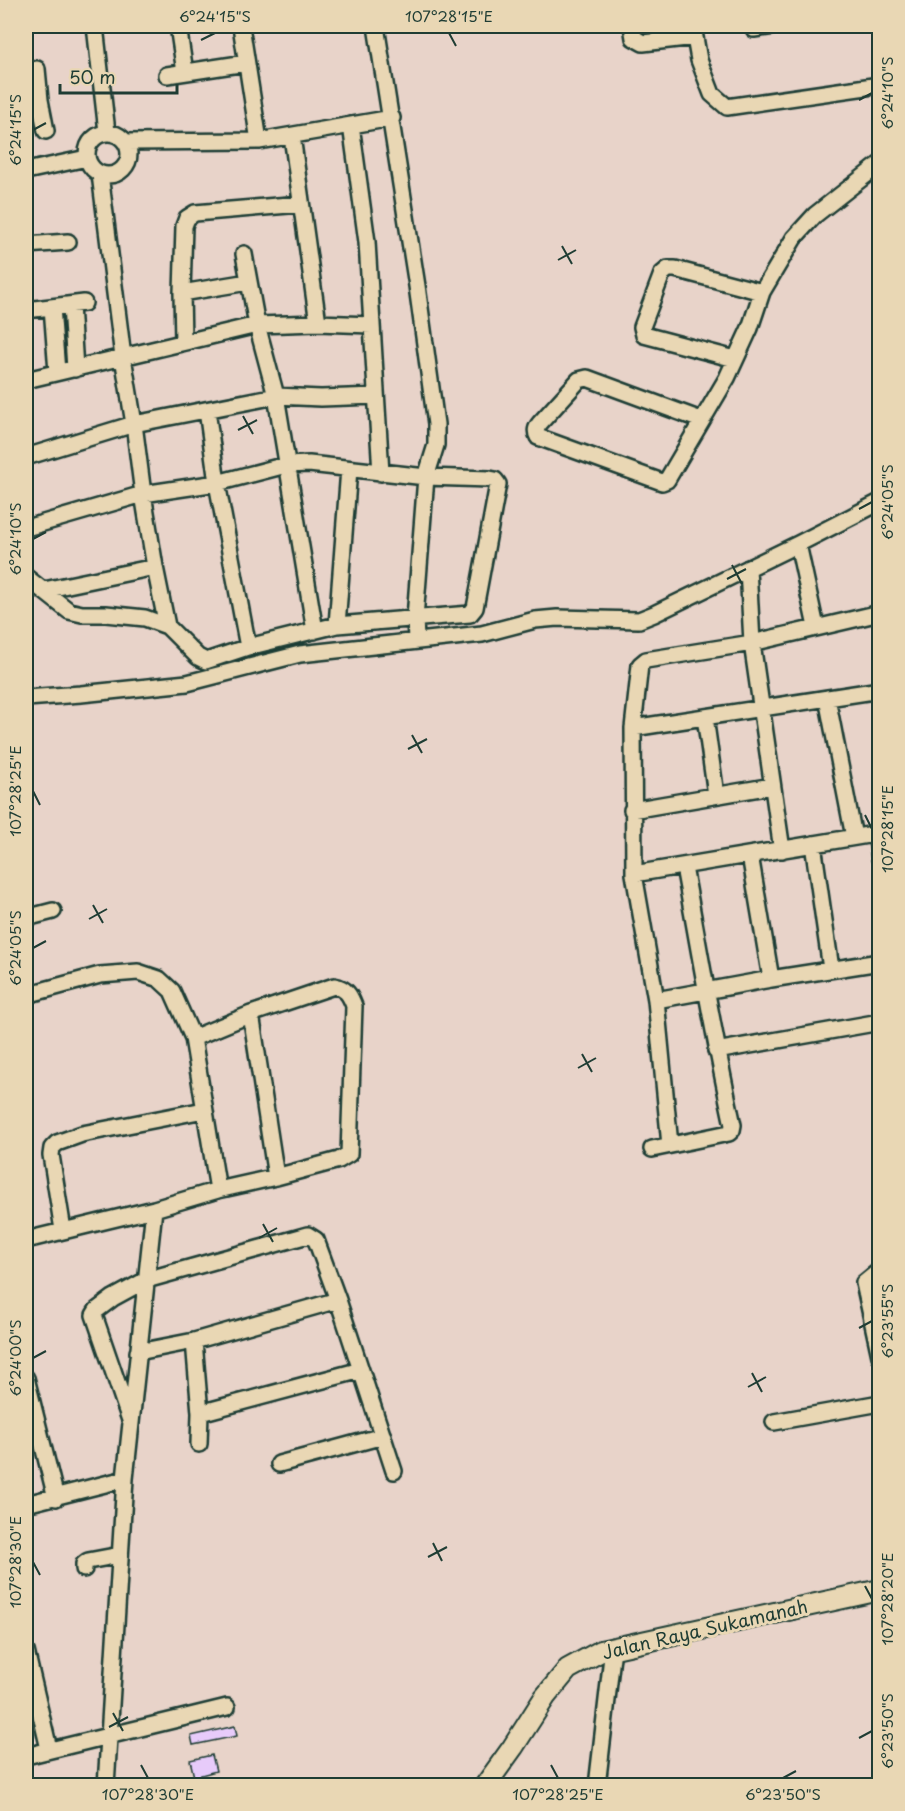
<svg xmlns="http://www.w3.org/2000/svg" width="905" height="1811" font-family="'Playpen Sans',sans-serif">
  <style>
    .building { fill: #e7cbfa; stroke: #1f3d34; stroke-width: 1.5 }
    .lines { fill: none; stroke-linecap: round; stroke-linejoin: round }
    .minor-casing { stroke: #1f3d34; stroke-width: 20 }
    .tertiary-casing { stroke: #1f3d34; stroke-width: 24 }
    .minor { stroke: #e9d7b4; stroke-width: 15 }
    .tertiary { stroke: #e9d7b4; stroke-width: 20 }
    .ticks { fill: none; stroke: #1f3d34; stroke-width: 2 }
    .labels { text-anchor: middle; stroke-width: 6; stroke-linejoin: round; paint-order: stroke }
    .street-label { font-size: 18px; fill: #1f3d34; stroke: #e9d7b4 }
    .neatline { fill: none; stroke: #1f3d34; stroke-width: 2 }
    .ticks-label { font-size: 15px; text-anchor: middle; fill: #1f3d34 }
  </style>
  <rect width="100%" height="100%" fill="#e8d3c9"/>
  <filter id="ink" filterUnits="userSpaceOnUse"><feTurbulence type="fractalNoise" baseFrequency=".0167" numOctaves="2"/><feDisplacementMap in="SourceGraphic" scale="12" xChannelSelector="R" yChannelSelector="G"/><feConvolveMatrix kernelMatrix="1 2 1 2 8 2 1 2 1" color-interpolation-filters="sRGB"/></filter>
  <g filter="url(#ink)">
    <path class="building" d="M235 1726 237 1736 193 1745 191 1736Z
      M212 1755 216 1771 194 1777 190 1760Z"/>
    <g class="lines">
      <defs>
        <path id="minor" d="M95 26 107 132
          M178 26 185 72
          M241 26 259 141
          M376 26 417 286 436 424V445L426 477 415 618 416 640
          M632 26 634 38 643 43 695 37
          M693 26 699 60 712 94 727 107 880 85
          M752 26 754 29 774 26
          M37 69 40 100 46 131
          M167 75 246 63
          M351 125 367 242 381 473
          M87 154a21 21 0 1 1 42 0a21 21 0 1 1-42 0Z
          M292 136 318 323
          M126 142 259 141 392 118
          M26 171 87 158
          M100 174 123 357 134 424 143 494 155 567 167 626
          M26 245 68 242
          M244 254 257 325 276 396 315 631
          M182 293 248 282
          M71 305 75 369
          M52 307 57 372
          M26 310 84 303
          M183 342 182 293 184 226 187 218 195 213 301 204
          M735 359 644 335 642 327 662 274 668 269H675L762 292
          M26 380 257 325 318 323 371 325
          M207 410 217 483 248 647
          M701 420 587 378 579 380 540 423C536 428 535 431 538 437L662 482 667 480 727 378 750 328 762 292 794 238 815 215 880 164
          M26 457 134 424 276 396 321 398 376 396
          M26 528 143 494 217 483 286 465 309 464 426 477 490 479 495 480 498 484 475 608 470 614 337 625 248 647 206 661 198 657 167 626 145 618 106 614H82L69 611 26 577
          M798 544 816 627
          M748 568 752 643 782 850
          M44 590 155 567
          M337 625 349 469
          M26 698 81 694 187 683 300 654 482 634 535 620 557 618 639 620 654 614 798 544 880 502
          M827 698 854 837
          M705 717 716 795
          M633 728 880 690
          M632 810 772 786
          M876 834 880 859
          M813 844 831 969
          M750 855 771 979
          M634 874 880 833
          M26 918 53 911
          M26 995 100 975 138 972 159 979 172 991 193 1038 218 1190
          M656 1000 771 979 880 962
          M251 1014 276 1177
          M716 1051 880 1022
          M670 1145 656 1000 634 874 633 728 640 665 646 660 752 643 880 613
          M652 1149 729 1133 732 1130 733 1125C714 1039 700 953 684 867
          M63 1230 51 1155 52 1148 57 1143 82 1134 204 1110
          M26 1240 154 1209 218 1190 276 1177 339 1160 349 1154 354 1006C350 995 346 988 334 986L251 1014 193 1038
          M880 1270 864 1283 880 1356
          M194 1341 200 1413 199 1444
          M138 1352 194 1341 338 1300 394 1471
          M26 1378 56 1498
          M200 1413 361 1370
          M130 1420 94 1315 97 1310 113 1298 146 1280 308 1235 316 1240 338 1300
          M774 1422 880 1403
          M279 1464 383 1436
          M26 1504 125 1479
          M84 1569V1564L88 1561 120 1555
          M26 1651 49 1749
          M26 1756 227 1707
          M106 1786 125 1479 154 1209
          M597 1786 613 1648"/>
        <path id="tertiary" d="M485 1786 513 1747 545 1697 568 1669 601 1651 880 1590"/>
      </defs>
      <use href="#minor" class="minor-casing"/>
      <use href="#tertiary" class="tertiary-casing"/>
      <use href="#minor" class="minor"/>
      <use href="#tertiary" class="tertiary"/>
    </g>
  </g>
  <path class="ticks" d="M449 33 456 46M201 40 215 33M859 100 872 93M33 130 46 123M562 246 572 264M558 260 576 250M243 416 253 434M238 430 257 420M859 509 872 502M33 539 46 532M732 565 742 584M727 579 746 569M412 735 422 753M408 749 427 739M33 791 40 805M865 815 872 829M93 905 103 923M89 919 107 909M33 948 46 941M582 1054 592 1072M578 1068 596 1058M263 1224 273 1242M259 1238 277 1228M859 1328 872 1321M33 1358 46 1351M752 1373 762 1392M748 1387 766 1377M433 1543 442 1561M428 1557 447 1547M33 1562 40 1575M865 1586 872 1599M113 1713 123 1731M109 1727 128 1717M859 1738 872 1731M141 1765 148 1778M551 1765 558 1778M783 1778 796 1771"/>
  <g class="labels">
    <g class="street-label">
      <text transform="translate(705 1630) rotate(-13)" y="6">Jalan Raya Sukamanah</text>
    </g>
  </g>
  <rect width="905" height="1811" fill="none" stroke="#e9d7b4" stroke-width="66"/>
  <path d="M60 84v9h117v-9" fill="none" stroke="#1f3d34" stroke-width="3"/>
  <text x="69" y="84" font-size="18" fill="#1f3d34" stroke="#e9d7b4" stroke-width="4.5" paint-order="stroke">50 m</text>
  <rect x="33" y="33" width="839" height="1745" class="neatline"/>
  <g class="ticks-label">
    <text x="215" y="22">6°24'15"S</text>
    <text x="449" y="22">107°28'15"E</text>
    <text transform="translate(888 93) rotate(-90)" y="5">6°24'10"S</text>
    <text transform="translate(16 130) rotate(-90)" y="5">6°24'15"S</text>
    <text transform="translate(888 502) rotate(-90)" y="5">6°24'05"S</text>
    <text transform="translate(16 539) rotate(-90)" y="5">6°24'10"S</text>
    <text transform="translate(16 791) rotate(-90)" y="5">107°28'25"E</text>
    <text transform="translate(888 829) rotate(-90)" y="5">107°28'15"E</text>
    <text transform="translate(16 948) rotate(-90)" y="5">6°24'05"S</text>
    <text transform="translate(888 1321) rotate(-90)" y="5">6°23'55"S</text>
    <text transform="translate(16 1358) rotate(-90)" y="5">6°24'00"S</text>
    <text transform="translate(16 1562) rotate(-90)" y="5">107°28'30"E</text>
    <text transform="translate(888 1599) rotate(-90)" y="5">107°28'20"E</text>
    <text transform="translate(888 1731) rotate(-90)" y="5">6°23'50"S</text>
    <text x="148" y="1800">107°28'30"E</text>
    <text x="558" y="1800">107°28'25"E</text>
    <text x="783" y="1800">6°23'50"S</text>
  </g>
</svg>
